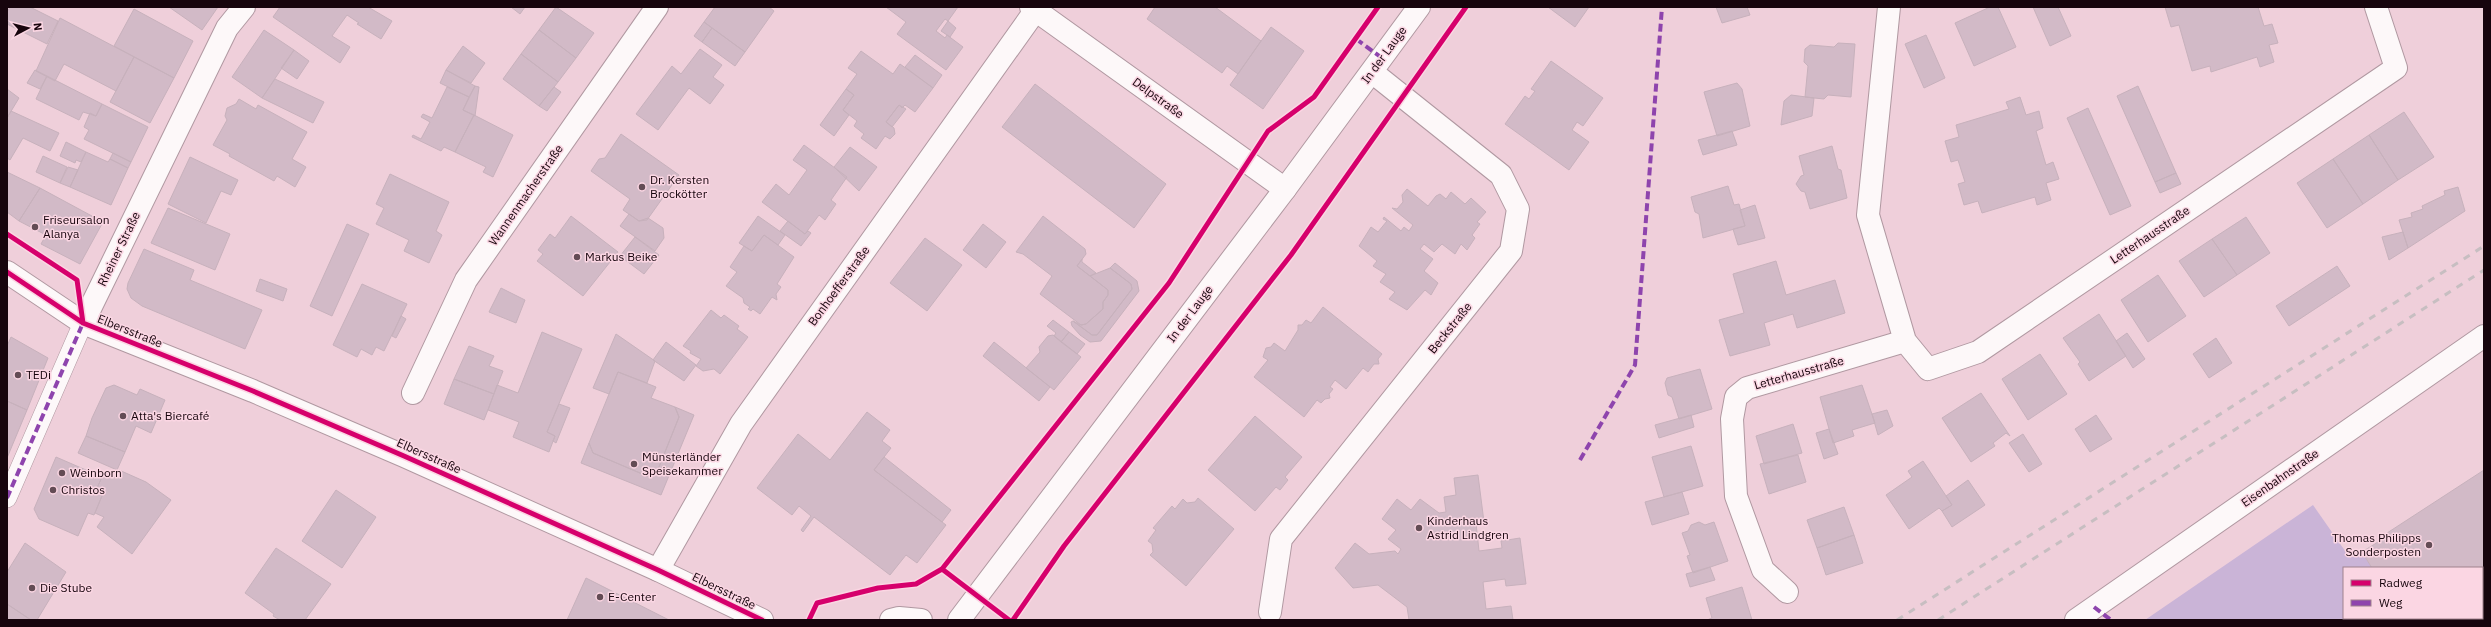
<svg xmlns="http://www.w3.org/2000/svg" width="2491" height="627" font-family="'IBM Plex Sans',sans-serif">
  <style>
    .green { fill: #cab4d7 }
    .building { fill: #d2bac7; stroke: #c7b1bc }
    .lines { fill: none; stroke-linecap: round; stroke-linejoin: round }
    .pedestrian-casing { stroke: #b098a1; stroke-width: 20 }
    .minor-casing { stroke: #b098a1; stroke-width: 24 }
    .tertiary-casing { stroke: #b098a1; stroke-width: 24 }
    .secondary-casing { stroke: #b098a1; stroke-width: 24 }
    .pedestrian { stroke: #fdf8f9; stroke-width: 19 }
    .minor { stroke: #fdf8f9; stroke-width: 22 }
    .tertiary { stroke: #fdf8f9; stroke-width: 22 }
    .secondary { stroke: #fdf8f9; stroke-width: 22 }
    .rail { stroke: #c7bec1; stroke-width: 3; stroke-dasharray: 7 7; stroke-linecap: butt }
    .quiet { stroke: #8e44ad; stroke-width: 4; stroke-dasharray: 8 4; stroke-linecap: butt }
    .cycleway-casing { stroke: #fbd6e3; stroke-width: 8 }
    .cycleway { stroke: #d6006c; stroke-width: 5 }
    .poi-dot { fill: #634c55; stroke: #fbd6e3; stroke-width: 1.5 }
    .labels { text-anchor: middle; stroke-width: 3; stroke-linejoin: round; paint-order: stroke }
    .street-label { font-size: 12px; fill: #17050d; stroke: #fbd6e3 }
    .poi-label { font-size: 12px; fill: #17050d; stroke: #fbd6e3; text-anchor: start }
  </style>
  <rect width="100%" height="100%" fill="#efcfda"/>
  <path class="green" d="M2313 505 2350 558 2362 552 2372 568H2344V618H2404L2405 620H2145Z"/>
  <path class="building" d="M10 7H30L58 21 47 44 7 24V12Z
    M169 7H218L202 30Z
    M280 7H368L392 21 381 39 357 24 359 23 347 15 332 36 350 47 340 63 273 17Z
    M511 7H525L520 14Z
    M556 7 594 33 576 58 539 30Z
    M715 7H769L774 11 745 52 704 22Z
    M886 7H958L948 21 945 19 936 31 945 38 947 35 963 47 946 70 897 34 906 22Z
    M1155 7H1215L1261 41 1238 74 1227 66 1222 73 1147 19Z
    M1548 7H1589L1575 27Z
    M1716 7H1747L1750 15 1722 23Z
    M1990 7H1998L2016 47 1974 66 1955 23Z
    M2033 7H2058L2071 36 2050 46Z
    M2165 7H2258L2264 26 2272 24 2278 43 2269 45 2274 62 2260 67 2257 57 2211 72 2210 66 2192 71 2179 25 2171 27Z
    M134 9 193 41 174 78 114 46Z
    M60 18 134 57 116 91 64 64 55 81 36 71Z
    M948 21 956 28 950 37 941 31Z
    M704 22 712 28 702 42 694 36Z
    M1271 27 1304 51 1263 109 1230 85Z
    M712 28 745 52 735 66 702 42Z
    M264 30 294 50 262 98 232 77Z
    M539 30 576 58 558 82 521 54Z
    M1926 35 1945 78 1924 88 1905 44Z
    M1838 43 1855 44 1851 97 1828 95 1824 99 1805 97 1808 66 1804 62 1805 49 1810 45 1834 47Z
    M463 46 485 63 471 83 446 70Z
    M700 49 722 65 713 77 724 85 710 104 689 88 658 130 636 114 672 66 681 74Z
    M294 50 309 61 297 79 281 68Z
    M861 51 893 74 900 64 933 88 915 112 905 105 902 108 899 105 886 122 894 128 895 134 890 139 885 136 876 149 861 138 864 134 854 126 857 121 843 110 854 95 846 89 857 74 848 68Z
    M521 54 558 82 539 106 503 79Z
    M915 55 942 75 933 88 905 67Z
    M134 57 174 78 150 123 110 102Z
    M1551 61 1603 98 1583 126 1577 122 1572 130 1589 142 1569 170 1505 124 1525 96 1529 99 1535 91 1531 89Z
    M35 70 47 76 40 89 27 83Z
    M446 70 475 86 469 97 440 83Z
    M47 76 102 104 96 116 83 112 79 120 36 99Z
    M275 79 324 102 313 123 262 98Z
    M1737 83 1742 89 1750 126 1717 136 1704 92Z
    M1035 84 1166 184 1134 228 1002 127Z
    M475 86 479 87 475 116 463 110Z
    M2138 86 2176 173 2155 182 2117 96Z
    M447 87 469 97 463 110 474 115 455 152 444 147 441 151 412 137 413 135 421 139 430 122 421 117 423 114 432 118Z
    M554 87 561 92 547 111 539 106Z
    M7 89 19 98 7 118Z
    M846 89 854 95 843 110 849 115 834 136 820 125Z
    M1791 95 1814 98 1812 116 1781 125 1784 101Z
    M2020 97 2026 115 2039 111 2043 128 2036 131 2046 165 2053 162 2059 179 2046 183 2051 200 2037 205 2035 197 1982 213 1978 201 1964 205 1958 184 1965 182 1958 160 1951 162 1945 141 1959 137 1956 125 2009 109 2006 102Z
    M239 99 256 109 258 105 307 132 292 159 306 167 295 187 277 176 274 181 229 156 230 154 213 145 227 120 225 116 227 108 236 104Z
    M102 104 148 127 131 162 84 139 89 130 84 127 90 113 96 116Z
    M899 105 906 109 892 127 886 122Z
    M2088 108 2131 206 2110 215 2067 118Z
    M11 111 59 133 50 151 23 138 10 160 7 158V118Z
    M2404 112 2434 157 2398 180 2369 135Z
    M474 115 513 135 493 177 483 172 486 167 455 152Z
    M1732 131 1737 145 1703 155 1698 140Z
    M621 134 679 175 647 220 639 221 623 210 630 199 591 171 599 159 605 158Z
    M2369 135 2398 180 2363 204 2333 159Z
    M66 142 86 152 81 162 76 160 75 163 60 156Z
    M804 145 847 177 831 200 836 204 825 220 819 215 805 234 762 202 776 184 789 195 807 170 793 160Z
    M1832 146 1838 169 1841 170 1847 198 1810 209 1805 192 1801 191 1796 184 1801 176 1804 175 1799 156Z
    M850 147 877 167 859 191 834 167Z
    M86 152 108 162 110 159 128 168 111 205 70 187Z
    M113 153 131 162 128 168 110 159Z
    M43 156 67 167 60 183 36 172Z
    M190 157 238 180 231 195 221 191 206 223 168 204Z
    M2333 159 2363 204 2327 228 2297 183Z
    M68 167 78 170 70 187 60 183Z
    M7 172 40 188 19 221 7 212Z
    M2176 173 2181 184 2160 193 2155 182Z
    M390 174 449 202 436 231 442 235 429 263 404 251 409 240 376 224 384 208 376 204Z
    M1728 186 1734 205 1739 204 1745 226 1703 238 1699 214 1695 212 1691 197Z
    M2458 187 2465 211 2408 248 2399 220 2412 217 2411 213 2423 209 2422 206 2445 195 2444 191Z
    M40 188 103 222 80 264 41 244 46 235 19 221Z
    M1407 189 1428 206 1436 196 1440 194 1446 199 1451 192 1465 204 1471 198 1486 212 1477 222 1480 224 1472 235 1475 238 1467 250 1461 244 1455 254 1442 244 1434 252 1424 244 1420 249 1433 259 1424 271 1438 283 1431 295 1425 290 1407 310 1389 299 1395 292 1380 282 1386 274 1373 266 1377 261 1359 246 1371 227 1378 232 1387 221 1383 219 1384 217 1401 231 1404 227 1409 231 1413 225 1392 208 1397 209 1403 202 1402 195Z
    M1755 205 1765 238 1738 245 1733 229 1745 226 1740 210Z
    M168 208 230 234 215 270 151 243Z
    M629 214 639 221 648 218 663 228 664 238 655 251 620 226Z
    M571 216 618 252 583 296 537 261 543 254 538 250 550 234 555 238Z
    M758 216 785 235 778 245 764 235 752 251 739 243Z
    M1043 216 1085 249 1086 254 1077 266 1108 290V295L1103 302V309L1086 324 1081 325 1040 294 1052 276 1023 254 1016 252Z
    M2246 217 2270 253 2237 275 2212 239Z
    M788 221 805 234 808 231 811 233 801 246 780 231Z
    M347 224 369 234 332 316 310 306Z
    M983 224 1006 242 986 268 963 250Z
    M2403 232 2408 248 2389 260 2382 237Z
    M764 235 794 257 777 284 781 287 776 294 777 300 772 297 760 314 753 309 751 311 748 309 750 307 744 303 743 298 726 286 737 272 730 267 744 246 752 251Z
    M635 237 659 255 644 274 620 256Z
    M925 238 962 265 927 311 890 283Z
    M2212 239 2237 275 2204 297 2179 261Z
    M144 249 194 270 190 280 262 310 245 349 142 306 131 298 127 289 128 283Z
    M1082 259V262L1096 273 1090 276 1077 266Z
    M1776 261 1786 295 1835 280 1845 313 1797 328 1793 314 1764 323 1770 345 1730 356 1719 320 1744 313 1733 274Z
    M1115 263 1137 281 1139 291 1101 341 1090 342 1080 335 1072 326 1071 322 1073 321 1092 335H1097L1132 289 1131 284 1110 268Z
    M2337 266 2350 286 2289 326 2276 306Z
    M1110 268 1131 284 1132 289 1097 335H1092L1073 321 1081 325 1086 324 1103 309V302L1108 295V290L1090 276Z
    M2158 275 2186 316 2148 342 2121 300Z
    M260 279 287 289 283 301 256 291Z
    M362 284 407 304 384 351 376 347 372 355 361 349 357 357 333 345Z
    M501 288 525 300 516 323 489 312Z
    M1323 307 1382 354 1378 359 1379 364H1374L1368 372 1363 368 1346 389 1335 380 1330 387 1333 389 1329 394 1330 398 1325 399 1321 403 1317 400 1304 417 1254 377 1268 360 1263 357 1266 348 1271 347 1274 343 1285 351 1298 330V325H1302L1306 320 1311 323Z
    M711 310 721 318 724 315 739 326 737 329 748 337 720 374 714 369 703 371 696 366 701 359 690 353 691 351 683 346Z
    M2099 314 2126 356 2089 381 2078 364 2080 362 2063 338Z
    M401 316 406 319 396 338 392 336Z
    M1053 320 1069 332 1061 342 1054 336 1056 333 1047 326Z
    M542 332 582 349 547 432 555 436 549 452 513 437 519 422 488 410 497 385 518 393Z
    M1069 332 1085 344 1077 354 1061 342Z
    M2127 333 2145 359 2133 368 2116 341Z
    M616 334 655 361 647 383 618 372 609 394 593 388Z
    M1053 335 1081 357 1054 390 1026 368 1040 352 1039 347 1048 336Z
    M11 337 48 358 27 410 7 401V346Z
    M2216 338 2232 363 2209 378 2193 354Z
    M666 342 696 365 684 381 653 360Z
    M994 342 1050 387 1039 401 983 356Z
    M469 346 494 356 489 366 503 371 494 394 454 379Z
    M2040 354 2067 394 2028 420 2002 379Z
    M1700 369 1712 409 1679 419 1672 397 1668 395 1665 383 1667 378Z
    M618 372 656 387 651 398 675 407 679 417 657 472 647 476 593 453 589 443Z
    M454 379 494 394 484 420 444 404Z
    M114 385 137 395 140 389 165 400 151 433 136 426 125 452 86 436 92 418 106 388Z
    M1862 385 1875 423 1852 430 1854 436 1833 443 1820 397Z
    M1981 393 2010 436 2006 433 1993 443 1995 446 1971 462 1942 418Z
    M7 401 27 410 7 458Z
    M559 404 570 408 556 443 553 441 555 436 547 432Z
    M675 407 694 415 661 495 581 463 589 443 593 453 647 476 657 472 679 417Z
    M1887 410 1893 426 1878 435 1872 414Z
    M867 412 890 430 882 441 891 448 874 470 946 525 917 563 906 555 890 575 814 517 803 532 801 530 811 516 799 506 792 515 757 488 798 434 830 460Z
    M1691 415 1694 427 1659 438 1655 425Z
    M2096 415 2112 439 2090 452 2075 429Z
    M1255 416 1302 457 1285 477 1288 480 1280 490 1276 487 1255 511 1208 470Z
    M1793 424 1802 453 1764 464 1756 436Z
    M1829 429 1838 454 1824 459 1816 433Z
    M2023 434 2042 464 2029 472 2009 443Z
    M86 436 125 452 117 470 78 453Z
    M1691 446 1703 486 1664 497 1652 457Z
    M1798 455 1806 482 1769 494 1760 464Z
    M56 457 102 477 97 488 104 491 94 515 88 513 78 536 39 519 34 509Z
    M884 457 951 510 942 522 874 470Z
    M1923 461 1952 505 1942 511 1939 508 1909 529 1886 495 1912 477 1908 471Z
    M119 470 146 482 171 500 132 554 97 527 104 517 95 513 104 491 97 488 102 477H117Z
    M2484 470V620H2405L2404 618H2482V568H2372L2362 552 2386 537 2384 535Z
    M1478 475 1484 522 1476 523 1479 551 1502 548 1501 541 1520 538 1526 584 1506 586 1505 579 1483 582 1486 609 1511 606 1513 620H1409L1407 607 1378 585 1353 588 1335 568 1355 543 1369 554 1395 551 1398 554 1401 549 1388 539 1396 530 1382 519 1397 499 1411 510 1420 499 1439 513 1446 512 1444 497 1456 495 1454 478Z
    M1968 480 1985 505 1952 527 1942 511 1952 505 1946 496Z
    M336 490 376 517 342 568 302 541Z
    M1682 492 1689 514 1652 525 1645 502Z
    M1198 498 1234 529 1186 586 1150 555 1153 552 1152 544 1148 541 1156 530 1153 528 1172 506 1175 509 1183 499 1187 503 1195 502Z
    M1844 507 1854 535 1817 548 1807 520Z
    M1699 522 1705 525 1714 522 1728 561 1693 573 1687 556 1690 555 1682 533 1688 531 1691 525Z
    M1854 535 1863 563 1826 575 1817 548Z
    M25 543 66 572 37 620H31L7 604V572Z
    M276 548 331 584 305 620H280L273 616 274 614 245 593Z
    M1710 567 1715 580 1690 587 1686 574Z
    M586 578 669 620H567Z
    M1742 587 1752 620H1707L1712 618 1706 598Z
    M7 604 31 620H7Z"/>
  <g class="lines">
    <defs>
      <path id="pedestrian" d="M7 498 83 323"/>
      <path id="minor" d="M1031 7 1285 189
        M1889 7 1868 215 1905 341 1928 369 1978 352 2396 68 2376 7
        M83 323 227 28 244 7
        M413 393 466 280 657 7
        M658 570 741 424 1035 11
        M1787 592 1763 570 1736 496 1732 419 1736 397 1747 388 1905 341
        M1270 612 1281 539 1511 251 1518 209 1501 175 1372 72
        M2076 620 2484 336"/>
      <path id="tertiary" d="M959 620 1285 189 1419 7"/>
      <path id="secondary" d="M7 272 83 323 253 391 404 456 658 570 762 620
        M891 620 899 618 921 620"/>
    </defs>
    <use href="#pedestrian" class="pedestrian-casing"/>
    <use href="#minor" class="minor-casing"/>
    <use href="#tertiary" class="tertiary-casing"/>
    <use href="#secondary" class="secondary-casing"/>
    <use href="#pedestrian" class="pedestrian"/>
    <use href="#minor" class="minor"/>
    <use href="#tertiary" class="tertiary"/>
    <use href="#secondary" class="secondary"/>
    <path class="rail" d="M1897 620 2484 246
      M1938 620 2484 270"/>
    <path class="quiet" d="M1356 39 1382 58
      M1580 460 1635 365 1662 7
      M7 498 83 323
      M2094 607 2111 620"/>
    <defs>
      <path id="cycleway" d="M7 234 77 280 83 323
        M7 272 83 323 253 391 404 456 658 570 762 620
        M942 569 1009 620
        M809 620 817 603 878 588 916 584 942 569 1169 283 1268 131 1314 97 1378 7
        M1013 620 1064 546 1291 255 1466 7"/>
    </defs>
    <use href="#cycleway" class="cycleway-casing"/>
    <use href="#cycleway" class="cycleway"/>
  </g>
  <g class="poi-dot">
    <circle cx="642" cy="187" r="4"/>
    <circle cx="35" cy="227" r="4"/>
    <circle cx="577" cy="257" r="4"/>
    <circle cx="18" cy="375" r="4"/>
    <circle cx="123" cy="416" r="4"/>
    <circle cx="634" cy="464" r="4"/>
    <circle cx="62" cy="473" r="4"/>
    <circle cx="53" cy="490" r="4"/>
    <circle cx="1419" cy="528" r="4"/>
    <circle cx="2429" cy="545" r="4"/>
    <circle cx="32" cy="588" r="4"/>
    <circle cx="600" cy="597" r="4"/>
  </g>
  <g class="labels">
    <g class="street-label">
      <text transform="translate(1384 55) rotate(-54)" y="4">In der Lauge</text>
      <text transform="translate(1158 98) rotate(36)" y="4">Delpstraße</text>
      <text transform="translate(526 195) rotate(-55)" y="4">Wannenmacherstraße</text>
      <text transform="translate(2150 235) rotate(-34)" y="4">Letterhausstraße</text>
      <text transform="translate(119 249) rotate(-64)" y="4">Rheiner Straße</text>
      <text transform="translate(839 286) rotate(-54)" y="4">Bonhoefferstraße</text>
      <text transform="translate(1190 314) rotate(-53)" y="4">In der Lauge</text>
      <text transform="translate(1450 328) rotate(-51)" y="4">Beckstraße</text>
      <text transform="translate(130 331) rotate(22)" y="4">Elbersstraße</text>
      <text transform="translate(1799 373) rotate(-16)" y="4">Letterhausstraße</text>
      <text transform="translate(429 456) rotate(24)" y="4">Elbersstraße</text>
      <text transform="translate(2280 478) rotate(-35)" y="4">Eisenbahnstraße</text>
      <text transform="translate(724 591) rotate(26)" y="4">Elbersstraße</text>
    </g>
    <g class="poi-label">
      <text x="650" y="184">Dr. Kersten<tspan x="650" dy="14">Brockötter</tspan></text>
      <text x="43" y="224">Friseursalon<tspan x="43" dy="14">Alanya</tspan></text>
      <text x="585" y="261">Markus Beike</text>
      <text x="26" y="379">TEDi</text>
      <text x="131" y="420">Atta's Biercafé</text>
      <text x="642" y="461">Münsterländer<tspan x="642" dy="14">Speisekammer</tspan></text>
      <text x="70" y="477">Weinborn</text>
      <text x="61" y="494">Christos</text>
      <text x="1427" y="525">Kinderhaus<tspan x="1427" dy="14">Astrid Lindgren</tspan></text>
      <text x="2421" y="542" text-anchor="end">Thomas Philipps<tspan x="2421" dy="14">Sonderposten</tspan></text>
      <text x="40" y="592">Die Stube</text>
      <text x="608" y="601">E-Center</text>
    </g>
  </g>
  <rect width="2491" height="627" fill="none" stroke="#17050d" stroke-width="16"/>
  <rect x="2343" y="567" width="140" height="52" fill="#fbd6e3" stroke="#a0828d"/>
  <rect x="2351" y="580" width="20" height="6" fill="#d6006c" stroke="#a0828d"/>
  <text x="2379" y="587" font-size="12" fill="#17050d">Radweg</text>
  <rect x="2351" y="600" width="20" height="6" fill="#8e44ad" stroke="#a0828d"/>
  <text x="2379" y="607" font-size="12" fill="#17050d">Weg</text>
  <g transform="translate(28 28) rotate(83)" stroke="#fbd6e3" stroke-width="3" paint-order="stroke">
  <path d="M0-3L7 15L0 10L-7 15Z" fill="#17050d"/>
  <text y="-6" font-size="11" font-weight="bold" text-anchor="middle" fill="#17050d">N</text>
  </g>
</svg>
